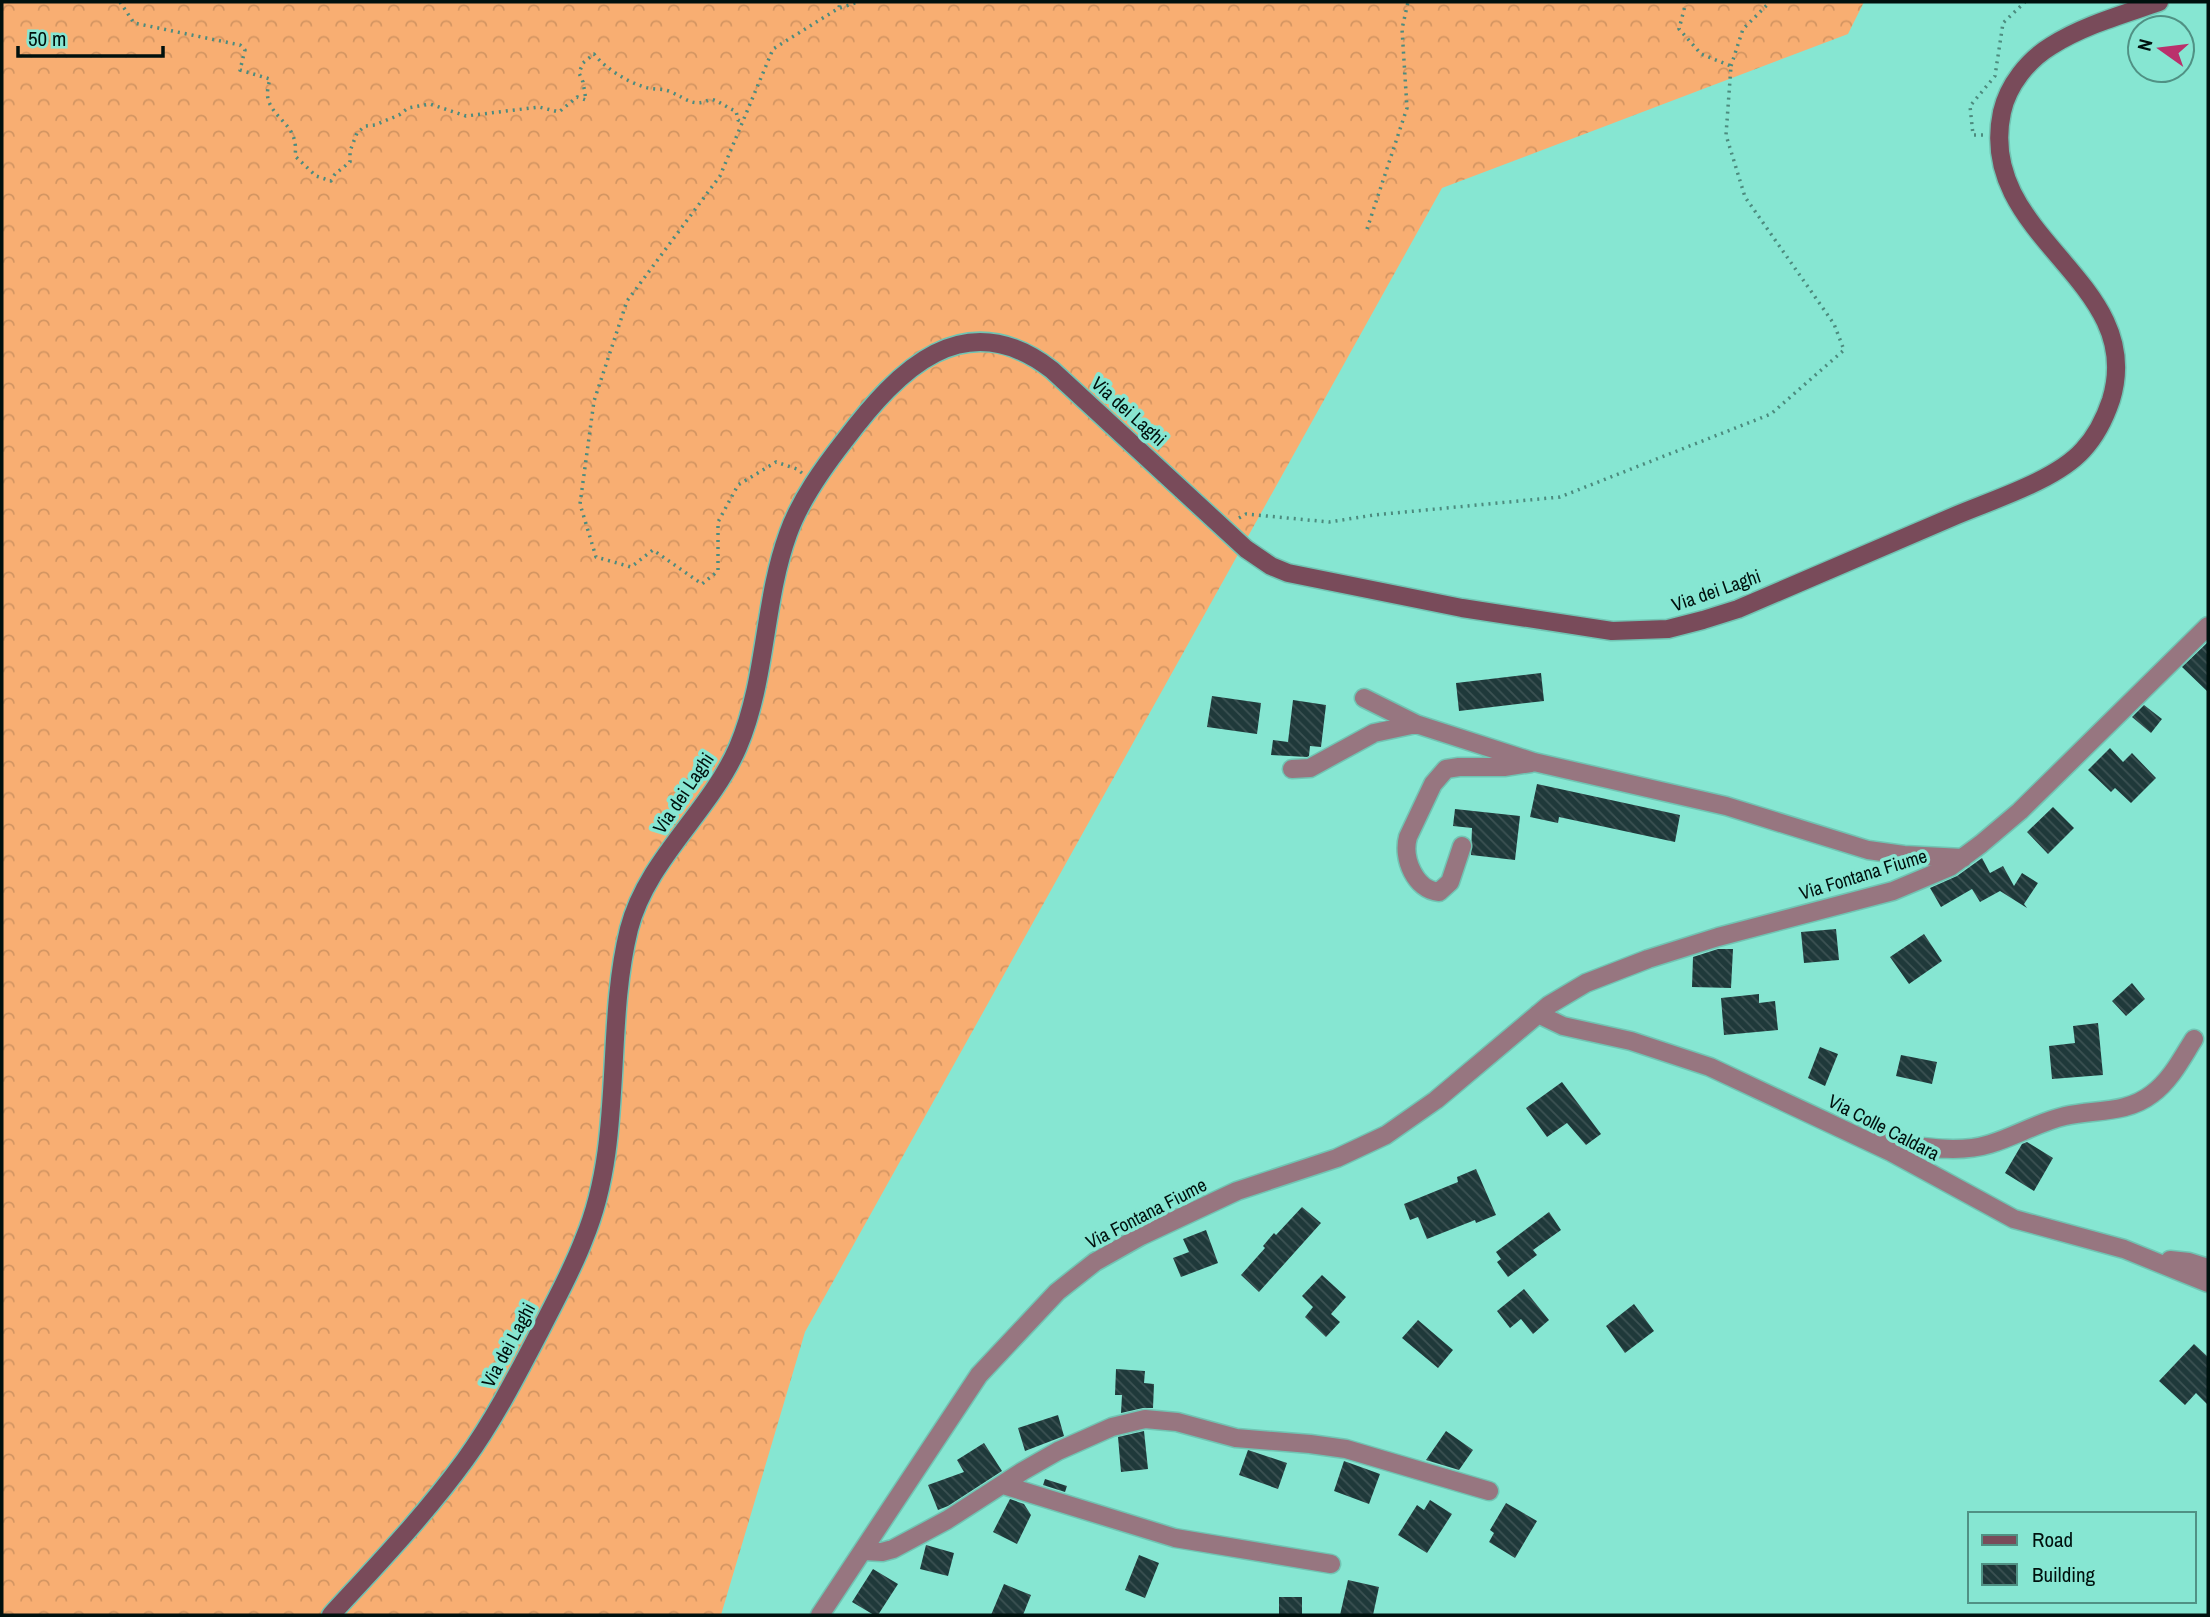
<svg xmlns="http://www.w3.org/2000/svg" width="2210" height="1617" font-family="'Archivo Narrow',sans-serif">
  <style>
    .forest { fill: url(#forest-crowns) }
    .building { fill: url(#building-back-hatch) }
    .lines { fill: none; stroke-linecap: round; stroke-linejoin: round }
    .street-casing { stroke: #71c4b3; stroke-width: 21 }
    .secondary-casing { stroke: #71c4b3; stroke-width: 21 }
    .path { stroke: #4c8b7e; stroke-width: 3.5; stroke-dasharray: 2 5; stroke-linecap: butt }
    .street { stroke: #977680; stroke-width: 18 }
    .secondary { stroke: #794b5a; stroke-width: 18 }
    .labels { text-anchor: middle; stroke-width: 7; stroke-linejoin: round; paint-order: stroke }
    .street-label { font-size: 19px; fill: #00110e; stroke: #86e6d2 }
  </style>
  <defs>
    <pattern id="forest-crowns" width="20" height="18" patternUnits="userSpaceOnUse" patternTransform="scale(1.75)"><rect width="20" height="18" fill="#f8ae72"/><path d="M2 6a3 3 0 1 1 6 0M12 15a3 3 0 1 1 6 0" fill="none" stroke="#d39562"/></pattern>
    <pattern id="building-back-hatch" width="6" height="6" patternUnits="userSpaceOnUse" patternTransform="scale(1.75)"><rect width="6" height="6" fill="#1f393a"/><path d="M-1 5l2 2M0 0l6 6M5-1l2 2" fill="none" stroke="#3c5253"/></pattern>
  </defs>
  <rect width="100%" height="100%" fill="#86e6d2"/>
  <path class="forest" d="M2 2H1864L1848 34 1442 188 805 1332 721 1615H2Z"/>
  <path class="building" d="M2208 642V692L2182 667Z
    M1541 673 1544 701 1459 711 1456 683Z
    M1212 696 1261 703 1257 734 1207 727Z
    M1293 700 1326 705 1321 747 1310 746 1309 756 1307 757 1271 755 1273 740 1288 742Z
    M2144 705 2162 719 2151 733 2132 717Z
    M2110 748 2123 762 2132 753 2156 778 2131 803 2115 788 2111 792 2088 770Z
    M1537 784 1680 815 1675 842 1559 817 1558 823 1530 817Z
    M2053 807 2074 828 2048 854 2027 832Z
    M1455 809 1520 816 1515 860 1471 855 1472 828 1453 826Z
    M1982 858 1990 873 2003 866 2014 886 2022 873 2038 883 2024 904 2027 908 2000 891 1980 902 1972 889 1941 907 1930 888 1957 876Z
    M1836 929 1839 960 1804 963 1801 932Z
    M1924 934 1942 961 1909 984 1890 957Z
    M1718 949H1733L1731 988 1692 987 1693 957Z
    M2132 983 2145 999 2126 1016 2112 1001Z
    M1759 994V1003L1775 1001 1778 1030 1724 1035 1721 998Z
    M2098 1023 2103 1075 2052 1079 2049 1046 2075 1043 2073 1026Z
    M1820 1047 1838 1054 1825 1086 1808 1078Z
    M1901 1055 1937 1062 1932 1084 1896 1076Z
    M1562 1082 1601 1134 1586 1145 1567 1123 1547 1137 1526 1108Z
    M2027 1142 2053 1158 2034 1191 2005 1173 2022 1144Z
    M1476 1169 1496 1215 1476 1223 1475 1220 1427 1239 1418 1217 1410 1220 1404 1204 1458 1182 1457 1177Z
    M1302 1207 1321 1223 1259 1292 1241 1275 1265 1248 1263 1246 1274 1233 1276 1235Z
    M1549 1212 1561 1230 1533 1250 1537 1255 1508 1277 1497 1262 1501 1259 1496 1252Z
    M1206 1230 1218 1263 1181 1277 1173 1258 1189 1252 1183 1239Z
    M1322 1275 1346 1297 1331 1314 1340 1322 1326 1337 1305 1317 1313 1307 1302 1296Z
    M1524 1289 1549 1320 1533 1334 1521 1319 1510 1328 1497 1311Z
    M1634 1304 1654 1331 1625 1353 1606 1326Z
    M1418 1320 1453 1350 1438 1368 1402 1338Z
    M2194 1344 2208 1357V1405L2196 1393 2185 1405 2159 1381Z
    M1116 1369 1145 1371 1144 1383 1154 1384 1153 1408H1143L1121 1413 1122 1395H1115Z
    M1058 1415 1064 1436 1025 1451 1018 1428Z
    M1144 1431 1148 1469 1121 1472 1118 1437Z
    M1446 1431 1473 1450 1459 1470 1426 1460Z
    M984 1443 1002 1471 948 1506 938 1510 928 1485 964 1472 957 1460Z
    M1248 1450 1287 1463 1278 1489 1239 1475Z
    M1344 1461 1380 1474 1369 1504 1334 1491Z
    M1045 1479 1067 1486 1065 1492 1043 1485Z
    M1010 1499 1024 1504 1031 1515 1017 1544 993 1532Z
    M1430 1500 1452 1514 1427 1553 1398 1535 1417 1505 1424 1510Z
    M1506 1503 1537 1521 1515 1558 1489 1542 1494 1533 1490 1530Z
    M926 1545 954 1553 948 1576 920 1569Z
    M1139 1555 1159 1563 1145 1598 1125 1590Z
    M873 1569 898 1584 878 1615H874L852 1602Z
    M1348 1580 1379 1587 1373 1615H1340Z
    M1004 1584 1031 1595 1023 1615H991Z
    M1279 1597H1302V1615H1279Z"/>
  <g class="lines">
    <defs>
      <path id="street" d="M1364 698 1416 724 1534 762 1726 806 1868 850 1904 855 1963 858
        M1292 769 1310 768 1374 733 1416 724
        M1462 846 1450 882 1439 892C1415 890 1402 858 1408 837L1433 784 1446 769 1459 767H1504L1531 763
        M1538 1014 1563 1026 1631 1041 1710 1067 1891 1152 2014 1219 2124 1249 2208 1283
        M1878 1141C1914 1145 1955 1155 1990 1144 2016 1136 2039 1122 2065 1116 2096 1109 2126 1114 2152 1094 2171 1080 2182 1058 2194 1039
        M2170 1260 2189 1262 2208 1268
        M1003 1485 1175 1538 1331 1564
        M864 1551 882 1552 893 1549 947 1520 1023 1471 1058 1451 1112 1427 1145 1419 1177 1422 1236 1438 1310 1444 1346 1449 1489 1491
        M820 1615 979 1375 1057 1292 1095 1262 1141 1236 1237 1191 1337 1158 1386 1135 1436 1100 1549 1005 1586 983 1648 959 1718 937 1893 891 1950 867 1981 844 2020 811 2208 626"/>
      <path id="secondary" d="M331 1615C377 1565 425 1515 465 1460 494 1420 517 1375 540 1331 555 1301 572 1271 584 1239 625 1141 604 1030 629 929 647 859 710 812 738 747 767 679 763 603 788 534 800 500 823 468 845 440 898 370 964 302 1052 370L1246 549 1271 566 1288 573 1462 608 1612 631 1668 629 1703 620 1738 609C1811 578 1884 547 1957 515 1995 499 2056 480 2083 450 2096 436 2105 418 2111 400 2148 280 1975 238 2002 112 2008 85 2028 60 2051 46 2084 25 2122 15 2159 2"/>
    </defs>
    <use href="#street" class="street-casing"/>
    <use href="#secondary" class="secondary-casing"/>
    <path class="path" d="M120 2 134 23 240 45 245 50 240 70 270 79C268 86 266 95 269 102 277 122 299 126 295 156L316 176 331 181 335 174 350 162V151L357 133 365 126 375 125 399 115 408 108 430 104 466 116 539 107 559 112 577 97 586 100 583 82 579 73 583 63 594 54C606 69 626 81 644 87 653 90 663 88 671 92 687 99 694 108 711 99 721 102 727 108 736 111L738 120 743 122
      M840 8 858 2
      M1731 66 1743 29 1770 2
      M1983 135H1973L1970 106 1995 76 2003 23 2025 2
      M1367 229 1407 108 1402 29 1408 2
      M802 473 797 469 776 462 738 485 718 522V571L702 584 653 550 631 567 596 557 580 504 594 401 627 301 720 176 773 49 839 8 840 2
      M1239 518 1246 514 1329 522 1374 515 1560 497 1771 414 1844 350 1834 324 1745 197 1726 135 1731 66 1701 54 1679 29 1686 2"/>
    <use href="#street" class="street"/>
    <use href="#secondary" class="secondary"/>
  </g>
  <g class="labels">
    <g class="street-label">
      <text transform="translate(1129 411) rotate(42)" y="7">Via dei Laghi</text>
      <text transform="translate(1716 590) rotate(-19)" y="7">Via dei Laghi</text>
      <text transform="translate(683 793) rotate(-56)" y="7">Via dei Laghi</text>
      <text transform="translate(1863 874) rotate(-17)" y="7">Via Fontana Fiume</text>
      <text transform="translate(1884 1127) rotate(27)" y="7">Via Colle Caldara</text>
      <text transform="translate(1146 1213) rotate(-27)" y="7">Via Fontana Fiume</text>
      <text transform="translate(508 1345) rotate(-62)" y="7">Via dei Laghi</text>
    </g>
  </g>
  <rect width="2210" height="1617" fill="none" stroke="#00110e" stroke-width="7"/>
  <rect x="1968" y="1512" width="228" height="91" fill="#86e6d2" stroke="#509184" stroke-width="2"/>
  <rect x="1982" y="1535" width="35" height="10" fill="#794b5a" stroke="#509184" stroke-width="2"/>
  <text x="2032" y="1547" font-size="21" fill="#00110e">Road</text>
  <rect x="1982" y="1564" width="35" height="21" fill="url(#building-back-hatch)" stroke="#509184" stroke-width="2"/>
  <text x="2032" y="1582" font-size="21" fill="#00110e">Building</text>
  <g transform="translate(2161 49) rotate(284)"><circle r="33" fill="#86e6d2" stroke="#509184" stroke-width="2"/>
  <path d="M0-5L12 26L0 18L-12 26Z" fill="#ba306c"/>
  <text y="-10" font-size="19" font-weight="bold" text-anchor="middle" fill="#00110e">N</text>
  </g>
  <path d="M18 46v10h145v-10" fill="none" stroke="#00110e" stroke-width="3.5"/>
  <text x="28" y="46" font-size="21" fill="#00110e" stroke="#86e6d2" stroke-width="5" paint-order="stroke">50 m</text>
</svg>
